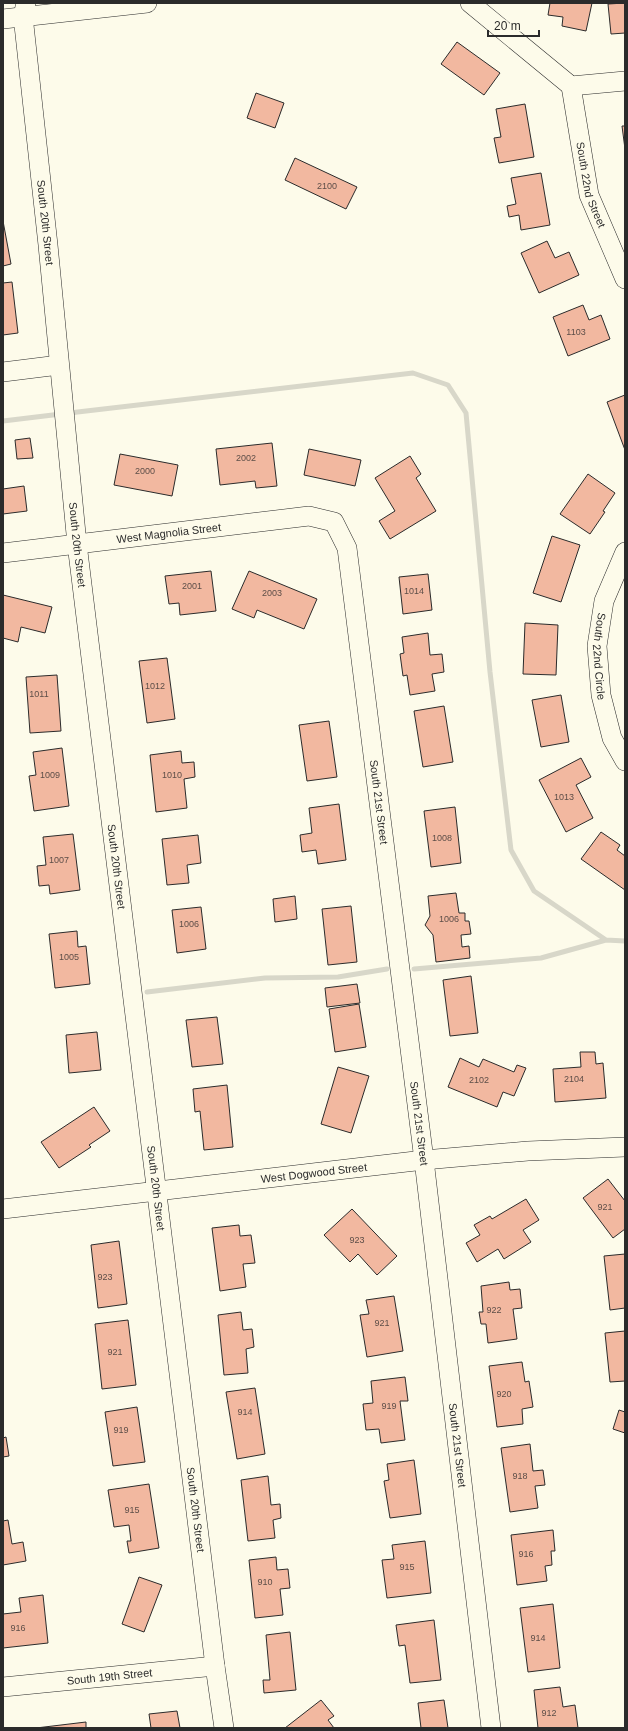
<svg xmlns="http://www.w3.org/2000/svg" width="628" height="1731" font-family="Arial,sans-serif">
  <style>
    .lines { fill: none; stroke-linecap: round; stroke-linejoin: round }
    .stream { stroke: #d8d7c9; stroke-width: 5 }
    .building { fill: #f2b8a0; stroke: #2b2b2b }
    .minor-casing { stroke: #2b2b2b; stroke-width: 20 }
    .minor { stroke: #fdfbea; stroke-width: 19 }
    .labels { text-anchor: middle; stroke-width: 3; stroke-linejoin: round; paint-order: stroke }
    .number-label { font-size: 9px; fill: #5d4e48 }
    .street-label { font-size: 11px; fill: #2b2b2b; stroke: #fdfbea }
  </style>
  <rect width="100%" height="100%" fill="#fdfbea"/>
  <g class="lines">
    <path class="stream" d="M69 413 413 373 448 385 466 413 490 672 511 850 534 891 606 940 625 941
      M3 421 61 414
      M414 969 541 958 606 940
      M147 992 265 978 338 977 387 969"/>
  </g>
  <path class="building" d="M550 3H592L586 31 562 26 563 17 548 15Z
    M625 3V33L611 34 608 4Z
    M457 42 500 73 484 95 441 64Z
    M256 93 284 103 275 128 247 118Z
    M525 104 534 157 499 163 494 138 501 137 496 109Z
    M622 126H625V149Z
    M295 158 357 187 346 209 285 180Z
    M541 173 550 225 521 230 519 215 509 217 507 206 516 204 511 178Z
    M3 221 11 264 3 266Z
    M547 241 555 258 569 252 579 275 539 293 521 253Z
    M12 282 18 333 3 335V283Z
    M583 305 589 320 601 315 610 339 568 356 553 317Z
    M625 395V450L607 402Z
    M30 438 33 458 17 459 15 440Z
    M272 443 277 486 256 488 255 481 220 485 216 449Z
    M309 449 361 460 355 486 304 475Z
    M120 454 178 465 172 496 114 485Z
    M410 456 421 474 416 478 436 511 390 539 379 521 395 511 375 478Z
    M588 474 615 493 603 511 605 512 590 534 560 514Z
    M24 486 27 511 3 514V489Z
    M552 536 580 545 561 602 533 593Z
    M211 571 216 611 180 615 179 603 169 604 165 576Z
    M249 571 317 599 304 629 257 610 254 618 232 609Z
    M428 574 432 610 403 614 399 577Z
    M3 595 52 607 45 633 21 627 18 642 3 638Z
    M525 623 558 625 556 675 523 674Z
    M428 633 430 655 442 654 444 672 432 674 435 691 410 695 407 675 403 676 400 654 404 653 402 637Z
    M167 658 175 719 147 723 139 661Z
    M57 675 61 731 30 733 26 677Z
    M561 695 569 742 541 747 532 700Z
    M444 706 453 762 423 767 414 711Z
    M329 721 337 777 307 781 299 725Z
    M62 748 69 806 34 811 29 776 36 775 33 752Z
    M181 751 182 763 194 762 195 777 184 779 187 808 156 812 150 755Z
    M581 758 591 777 576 785 593 818 566 832 539 780Z
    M339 804 346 860 318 864 316 850 302 852 300 835 312 833 309 808Z
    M455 807 461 863 431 867 424 811Z
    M601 832 620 845 617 850 625 856V890L581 859Z
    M73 834 80 890 50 894 49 885 39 886 37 866 46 865 43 837Z
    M198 835 201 863 187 865 189 883 167 885 162 839Z
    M456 893 459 913H465V921H469L471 934 461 935 462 947 469 946 470 958 436 962 433 935 425 925 430 916 428 896Z
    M295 896 297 919 275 922 273 899Z
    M351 906 357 962 328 965 322 909Z
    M201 907 206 949 177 953 172 910Z
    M77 931 78 947 86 946 90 984 55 988 49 934Z
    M471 976 478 1033 450 1036 443 980Z
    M357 984 360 1003 327 1007 325 988Z
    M359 1004 366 1047 335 1052 329 1009Z
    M217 1017 223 1064 192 1067 186 1020Z
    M97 1032 101 1070 69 1073 66 1035Z
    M580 1052H595L596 1064 603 1063 606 1098 555 1102 553 1069 581 1067Z
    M460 1058 479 1067 483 1059 514 1072 517 1065 526 1068 514 1096 503 1092 497 1107 448 1087Z
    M338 1067 369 1076 351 1133 321 1124Z
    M227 1085 233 1147 204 1150 200 1111 195 1112 193 1089Z
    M94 1107 110 1131 89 1145 91 1147 59 1168 41 1142Z
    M608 1179 625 1201V1229L613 1238 583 1198Z
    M526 1199 539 1220 523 1230 531 1242 504 1259 498 1249 477 1262 466 1243 480 1235 474 1225 490 1216 492 1219Z
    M352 1209 397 1256 377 1275 358 1254 350 1262 324 1235Z
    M239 1225 240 1236 251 1235 255 1263 243 1264 246 1287 220 1291 212 1228Z
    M119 1241 127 1304 98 1308 91 1245Z
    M625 1254V1308L610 1310 604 1256Z
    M509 1282 510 1290 520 1289 522 1308 513 1309 517 1339 488 1343 486 1324H481L479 1312H483L481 1286Z
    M394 1296 403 1351 367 1357 360 1315 369 1314 366 1300Z
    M241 1312 243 1330 252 1329 254 1347 246 1349 248 1373 224 1375 218 1315Z
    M128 1320 136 1385 102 1389 95 1324Z
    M625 1331V1381L610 1382 605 1333Z
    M522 1362 525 1382 529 1381 533 1407 522 1409 523 1424 497 1427 489 1366Z
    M405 1377 408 1401H400L405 1440 381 1443 379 1429 366 1430 363 1404 373 1403 371 1381Z
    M255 1388 265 1454 237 1459 226 1392Z
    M137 1407 145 1462 113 1466 105 1412Z
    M619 1410 625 1412V1433L613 1429Z
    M6 1437 9 1456 3 1457V1438Z
    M530 1444 533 1471 543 1470 545 1485 535 1486 538 1508 510 1512 501 1448Z
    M414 1460 421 1514 390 1518 384 1481 389 1480 387 1464Z
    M268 1476 271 1505 280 1504 281 1518 273 1520 275 1538 248 1541 241 1480Z
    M149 1484 159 1548 129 1553 127 1541H131L129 1525 114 1527 108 1490Z
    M8 1520 12 1544 23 1542 26 1561 3 1565V1521Z
    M553 1530 555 1551H551L552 1565 545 1566 547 1581 517 1585 511 1535Z
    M425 1541 431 1593 387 1598 382 1560 394 1559 392 1545Z
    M276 1557 277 1570 288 1569 290 1588 280 1589 283 1615 255 1618 249 1560Z
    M139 1577 162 1585 144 1632 122 1624Z
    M43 1595 48 1643 3 1648V1614L21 1612 19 1598Z
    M553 1604 560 1668 528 1672 520 1608Z
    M434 1620 441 1680 410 1683 405 1645 399 1646 396 1625Z
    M290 1632 296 1690 264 1693 263 1680H270L266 1635Z
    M560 1687 563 1707 575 1705 578 1728H538L534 1690Z
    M321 1700 334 1716 328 1720 334 1728H285Z
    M444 1700 448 1728H421L418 1703Z
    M177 1711 180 1728H151L149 1714Z
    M86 1722V1728H36Z"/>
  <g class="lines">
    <defs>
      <g id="minor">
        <path id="s1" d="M26 3 23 16 48 245 77 544 215 1666 224 1728"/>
        <path d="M470 3 571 86 625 81"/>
        <path d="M3 19 147 3"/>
        <path id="s2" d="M571 86 589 195 625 279"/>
        <path d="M3 372 59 365"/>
        <path id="s3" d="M625 552 604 601 597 646 601 695 612 738 625 761"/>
        <path id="s4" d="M3 553 309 516 334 522 347 548 424 1160 491 1728"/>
        <path id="s5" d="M3 1209 424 1160 528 1151 625 1147"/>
        <path id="s6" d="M3 1687 215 1666"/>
      </g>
    </defs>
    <use href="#minor" class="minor-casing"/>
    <use href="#minor" class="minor"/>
  </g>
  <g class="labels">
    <g class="number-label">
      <text x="327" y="189">2100</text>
      <text x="576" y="335">1103</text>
      <text x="246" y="461">2002</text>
      <text x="145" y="474">2000</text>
      <text x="192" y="589">2001</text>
      <text x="414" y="594">1014</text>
      <text x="272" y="596">2003</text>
      <text x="155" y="689">1012</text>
      <text x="39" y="697">1011</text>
      <text x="50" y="778">1009</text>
      <text x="172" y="778">1010</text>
      <text x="564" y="800">1013</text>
      <text x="442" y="841">1008</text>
      <text x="59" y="863">1007</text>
      <text x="449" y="922">1006</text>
      <text x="189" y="927">1006</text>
      <text x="69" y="960">1005</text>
      <text x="574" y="1082">2104</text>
      <text x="479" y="1083">2102</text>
      <text x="605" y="1210">921</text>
      <text x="357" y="1243">923</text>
      <text x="105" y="1280">923</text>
      <text x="494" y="1313">922</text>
      <text x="382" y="1326">921</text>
      <text x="115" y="1355">921</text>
      <text x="504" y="1397">920</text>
      <text x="389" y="1409">919</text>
      <text x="245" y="1415">914</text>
      <text x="121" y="1433">919</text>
      <text x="520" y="1479">918</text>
      <text x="132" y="1513">915</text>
      <text x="526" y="1557">916</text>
      <text x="407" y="1570">915</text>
      <text x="265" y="1585">910</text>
      <text x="18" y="1631">916</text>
      <text x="538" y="1641">914</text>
      <text x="549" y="1716">912</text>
    </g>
    <g class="street-label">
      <text dy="4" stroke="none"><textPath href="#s2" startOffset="101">South 22nd Street</textPath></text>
      <text dy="4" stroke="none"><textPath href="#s1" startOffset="221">South 20th Street</textPath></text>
      <text dy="4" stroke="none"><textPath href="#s4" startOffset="167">West Magnolia Street</textPath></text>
      <text dy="4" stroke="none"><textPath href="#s1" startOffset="545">South 20th Street</textPath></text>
      <text dy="4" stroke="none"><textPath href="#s3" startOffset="109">South 22nd Circle</textPath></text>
      <text dy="4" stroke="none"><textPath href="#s4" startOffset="619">South 21st Street</textPath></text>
      <text dy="4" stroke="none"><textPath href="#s1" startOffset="869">South 20th Street</textPath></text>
      <text dy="4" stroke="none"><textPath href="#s4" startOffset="943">South 21st Street</textPath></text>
      <text dy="4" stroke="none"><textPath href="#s5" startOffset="313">West Dogwood Street</textPath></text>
      <text dy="4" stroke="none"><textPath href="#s1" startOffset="1193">South 20th Street</textPath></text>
      <text dy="4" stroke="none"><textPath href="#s4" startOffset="1267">South 21st Street</textPath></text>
      <text dy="4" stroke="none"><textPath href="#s1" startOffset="1517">South 20th Street</textPath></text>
      <text dy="4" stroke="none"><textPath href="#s6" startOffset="107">South 19th Street</textPath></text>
    </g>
  </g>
  <rect width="628" height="1731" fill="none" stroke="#2b2b2b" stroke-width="8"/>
  <path d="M488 30v6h51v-6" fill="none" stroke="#2b2b2b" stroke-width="2"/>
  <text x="494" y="30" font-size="12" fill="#2b2b2b" stroke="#fdfbea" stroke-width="3" paint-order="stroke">20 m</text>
</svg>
